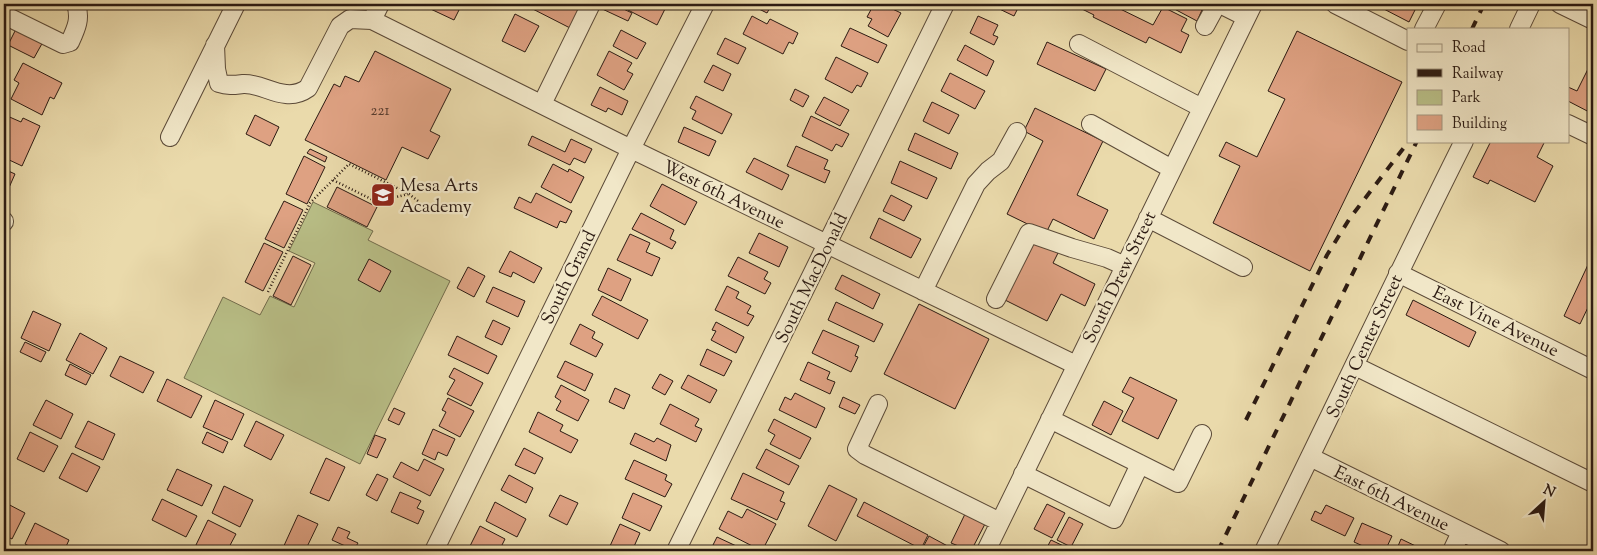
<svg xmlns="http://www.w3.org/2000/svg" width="1597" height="555" font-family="'Sorts Mill Goudy',serif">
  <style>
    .green { fill: #b9bf87; stroke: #726c4c }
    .building { fill: #dea182; stroke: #2b1a12 }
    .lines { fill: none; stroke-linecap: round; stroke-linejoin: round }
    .minor-casing { stroke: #5b4a38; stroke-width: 20 }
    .path { stroke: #2b1a12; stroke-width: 2.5; stroke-dasharray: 1 2.5; stroke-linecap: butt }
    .minor { stroke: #f1e7c8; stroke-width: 18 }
    .rail { stroke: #2b1a12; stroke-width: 4; stroke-dasharray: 9 9; stroke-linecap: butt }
    .labels { text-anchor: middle; stroke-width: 4.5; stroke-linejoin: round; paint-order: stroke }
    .number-label { font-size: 15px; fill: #583c2e }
    .poi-label { font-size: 18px; fill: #2b1a12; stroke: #f1e7c8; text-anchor: start }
    .street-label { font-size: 18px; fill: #2b1a12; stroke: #f1e7c8 }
  </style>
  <rect width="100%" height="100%" fill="#eadaab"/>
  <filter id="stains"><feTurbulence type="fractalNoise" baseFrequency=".004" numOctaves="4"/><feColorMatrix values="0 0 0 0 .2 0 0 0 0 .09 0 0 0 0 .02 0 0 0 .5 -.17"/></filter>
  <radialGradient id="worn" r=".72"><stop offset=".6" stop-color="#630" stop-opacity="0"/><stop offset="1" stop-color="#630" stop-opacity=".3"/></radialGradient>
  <path class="green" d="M313 202 373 231 368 240 450 281 360 464 184 378 223 297 260 315 270 296 294 307 315 263 289 251Z"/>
  <path class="building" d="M420 4H462L454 20Z
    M523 4H585L572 29Z
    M600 4H613L632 13 628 21 598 7Z
    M631 4H659L666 7 657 25 628 10Z
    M749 4H772L767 13Z
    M874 4H882L901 13 888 37 868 26 872 19 867 17Z
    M989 4H1020L1014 16Z
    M1072 4H1110L1153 25 1163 7 1187 19 1181 31 1189 35 1181 53 1149 37 1146 43 1093 17 1094 15Z
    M1165 4H1190L1202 10 1197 21Z
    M1381 4H1418L1409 22 1380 7Z
    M515 14 539 26 525 52 502 41Z
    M752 16 767 24 770 19 798 33 793 44 789 42 783 54 743 34Z
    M978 16 998 25 993 35 998 37 994 45 970 33Z
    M17 27 44 40 34 58 8 45Z
    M850 28 887 45 878 63 841 46Z
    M621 30 646 43 637 59 613 46Z
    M1297 31 1402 82 1310 271 1213 223 1240 166 1219 156 1226 142 1257 157 1285 99 1268 91Z
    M725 38 746 48 738 64 717 54Z
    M1047 42 1106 69 1095 91 1037 64Z
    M965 45 994 61 987 76 957 60Z
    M375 51 451 89 430 131 440 136 428 159 402 147 386 180 305 140 334 84 340 87 345 76 359 82Z
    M609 51 632 63 627 71 633 74 624 90 597 75Z
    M836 57 868 73 861 87 857 85 852 93 825 79Z
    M1593 59V114L1568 101V87L1577 91Z
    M23 63 62 83 54 99 50 97 42 115 11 99 19 83 14 80Z
    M713 65 731 74 723 91 704 82Z
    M950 73 985 91 975 109 941 91Z
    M600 87 628 101 622 115 608 108 606 112 591 105Z
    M795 89 809 96 803 107 790 100Z
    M696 96 732 114 722 134 692 119 696 111 690 108Z
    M824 97 849 110 840 126 815 113Z
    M932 102 959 115 949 134 923 121Z
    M1035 108 1103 141 1077 195 1108 210 1094 239 1053 219 1046 233 1007 214 1043 141 1024 131Z
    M5 115 21 122 23 118 40 126 22 166 5 158 7 153 4 152V118Z
    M255 115 279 127 270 146 246 134Z
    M811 116 849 134 842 147 836 144 832 151 802 136Z
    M684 127 716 141 709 156 678 142Z
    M915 133 958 153 951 169 908 150Z
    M532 136 565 152 571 139 592 149 585 163 574 158 570 165 528 145Z
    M1491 141H1545L1537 157 1553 166 1535 202 1490 180 1488 184 1473 177Z
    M796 146 828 160 824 169 830 171 825 183 787 166Z
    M310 149 327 157 325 162 307 153Z
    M304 156 325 167 307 204 286 194Z
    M754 158 789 175 782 190 746 172Z
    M900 161 937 178 927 199 891 183Z
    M553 164 568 172 569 169 584 177 571 203 541 187Z
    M4 169 15 174 4 199Z
    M662 184 697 202 685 225 650 206Z
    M337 187 377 207 367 227 327 207Z
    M536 193 572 211 566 223 560 221 557 228 514 208 519 197 531 203Z
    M891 195 912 206 904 221 883 211Z
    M284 201 303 210 284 248 265 239Z
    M641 213 674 230 670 239 676 242 672 249 632 229Z
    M879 218 921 239 911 258 870 238Z
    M759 233 788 247 779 267 749 253Z
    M630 234 650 243 646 252 660 258 652 276 617 260Z
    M1034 241 1058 253 1053 263 1095 284 1085 306 1061 294 1047 321 1005 300Z
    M264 243 283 252 263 291 245 282Z
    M510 251 542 268 534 283 513 272 511 277 499 272Z
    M1593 254V297L1580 324 1564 316Z
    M293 256 311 265 291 305 273 296Z
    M738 257 768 272 764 279 771 283 765 294 728 276Z
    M369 259 391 271 380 292 358 280Z
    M468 267 485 276 474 297 457 288Z
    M608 268 631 279 621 301 598 290Z
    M842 275 880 294 873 309 835 289Z
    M727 286 739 292 736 298 751 306 747 313 754 316 748 326 715 310Z
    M493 287 525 301 518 317 486 302Z
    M602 296 648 320 638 339 592 315Z
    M1413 300 1476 332 1469 347 1406 315Z
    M836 302 883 324 874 342 828 320Z
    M919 304 989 339 955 409 884 374Z
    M33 311 61 324 49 351 21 338Z
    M493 320 510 328 502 345 485 337Z
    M716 322 744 337 736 353 711 340 716 331 712 330Z
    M580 324 595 332 592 338 603 344 596 357 570 344Z
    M823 330 859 346 855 356 858 357 851 372 812 353Z
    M80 333 107 348 93 374 66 360Z
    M457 336 497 356 488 374 448 355Z
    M25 342 46 352 41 362 20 352Z
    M707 349 732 361 724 376 700 365Z
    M120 356 154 372 143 393 110 376Z
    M565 361 593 374 585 391 557 377Z
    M808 362 830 372 827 379 835 382 830 394 800 380Z
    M70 364 91 375 86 385 65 375Z
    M454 368 483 383 471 406 447 394 455 380 449 377Z
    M660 374 673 381 665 395 652 388Z
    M688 375 717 390 710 403 681 388Z
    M1130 377 1177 400 1158 439 1122 421 1134 398 1122 392Z
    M167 379 202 396 191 418 157 401Z
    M561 385 589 400 578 421 556 410 561 401 555 397Z
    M615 388 630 395 624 409 609 402Z
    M795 393 825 408 816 428 779 410 785 397 791 400Z
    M843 397 860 405 855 414 839 407Z
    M448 398 474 411 460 437 439 426 446 412 442 410Z
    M46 400 73 414 61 439 33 425Z
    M215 400 244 414 232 440 203 427Z
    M1104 401 1123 411 1111 435 1092 425Z
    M670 404 699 419 695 426 702 429 696 442 660 424Z
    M394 408 405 413 399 425 388 420Z
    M538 412 563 425 560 431 578 440 571 453 529 432Z
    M774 419 811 438 800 459 770 444 775 435 768 431Z
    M88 421 115 434 103 460 75 447Z
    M256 421 284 435 271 460 244 446Z
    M433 429 455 439 447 456 438 452 435 460 422 454Z
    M30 432 58 446 44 472 17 459Z
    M207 432 228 442 223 453 202 443Z
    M635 433 654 442 657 438 671 445 666 461 630 444Z
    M375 435 386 439 377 458 367 454Z
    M524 448 543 458 535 474 515 465Z
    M766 449 799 466 789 485 756 468Z
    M72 453 100 467 87 492 59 478Z
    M326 458 345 467 329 501 310 493Z
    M424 459 444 469 430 496 393 477 401 462 418 471Z
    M634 460 667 475 665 480 672 484 665 497 625 479Z
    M177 469 212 485 202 506 167 490Z
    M743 473 784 492 780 501 785 503 777 520 731 499Z
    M377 474 388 479 377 501 366 495Z
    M509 475 533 488 526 503 501 490Z
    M829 485 857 499 836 541 808 526Z
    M224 486 253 500 240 527 212 513Z
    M400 492 421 501 417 508 424 511 418 524 391 512Z
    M633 493 662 506 650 531 622 518Z
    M560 495 578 503 567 525 549 516Z
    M162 499 197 516 186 537 152 520Z
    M4 502 25 513 12 539 4 535Z
    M495 502 526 519 517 537 486 521Z
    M864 502 928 535 921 549 857 516Z
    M1047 504 1065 513 1052 538 1034 529Z
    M1326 505 1354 518 1345 536 1311 520 1315 511 1321 514Z
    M747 509 776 524 762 551 719 529 728 511 742 518Z
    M965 514 985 524 971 551 951 543Z
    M298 515 318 524 305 551H286L282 550Z
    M1069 517 1083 524 1071 547 1057 540Z
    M208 520 236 534 227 551H204L195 547Z
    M35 523 69 540 64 551H39L25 544Z
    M1362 523 1392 536 1385 551H1374L1354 542Z
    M620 524 640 533 632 551H620L610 546Z
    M480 526 505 539 499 551H475L469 548Z
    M338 527 350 532 347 538 358 543 354 550 332 540Z
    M929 536 955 550 954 551H921Z
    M717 537 747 551H710Z
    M1401 539 1424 550V551H1396Z
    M1051 540 1074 551H1045Z"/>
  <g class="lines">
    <defs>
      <path id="minor" d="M1220 4 1246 17
        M1335 4 1408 41
        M1560 4 1593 20
        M4 15 63 44 70 42C76 29 81 19 76 4
        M372 20 380 4
        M1205 26 1217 4
        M1424 29 1437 4
        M1519 29 1531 4
        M1079 44 1202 108
        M215 45 216 69 219 83C228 86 234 85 243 84 258 83 271 93 286 94 295 95 301 93 308 88L340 26 350 19 372 20 621 144 1076 365
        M542 104 591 4
        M1091 124 1172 169
        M1568 124 1593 136
        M170 137 236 4
        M1148 218 1243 267
        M4 221V222
        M1398 273 1593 370
        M923 291 976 184 988 171 1001 161 1017 132
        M996 299 1029 233 1072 248 1107 258 1125 266
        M1355 366 1593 483
        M878 404 857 449 865 455 1000 522
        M1050 419 1178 483 1202 434
        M1310 457 1501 551
        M1023 474 1114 519 1140 464
        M434 551 631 149 705 4
        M676 551 945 4
        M986 551 1253 4
        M1264 551C1331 415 1396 277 1464 141
        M1452 551 1461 532"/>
    </defs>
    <use href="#minor" class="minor-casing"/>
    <path class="path" d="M333 180 377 202 408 194
      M268 292 310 203 349 164 409 194 418 201"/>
    <use href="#minor" class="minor"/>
    <path class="rail" d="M1472 29 1484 4
      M1246 420 1327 255 1350 218 1409 141
      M1218 551 1417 141"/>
  </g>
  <defs>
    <symbol id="school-square" viewBox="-11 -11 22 22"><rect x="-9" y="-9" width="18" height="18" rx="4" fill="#8f2418" stroke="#f1e7c8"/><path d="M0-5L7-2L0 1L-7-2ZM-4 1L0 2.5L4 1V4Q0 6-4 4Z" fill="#fff"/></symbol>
  </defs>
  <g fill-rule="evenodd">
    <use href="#school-square" x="369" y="181" width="28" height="28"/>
  </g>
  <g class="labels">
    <g class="number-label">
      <text x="380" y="115">221</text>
    </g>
    <g class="poi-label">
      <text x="400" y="191">Mesa Arts<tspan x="400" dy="21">Academy</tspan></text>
    </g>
    <g class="street-label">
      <text transform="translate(724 194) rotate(26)" y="6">West 6th Avenue</text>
      <text transform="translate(568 277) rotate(-64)" y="6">South Grand</text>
      <text transform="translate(1119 277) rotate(-64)" y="6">South Drew Street</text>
      <text transform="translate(811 278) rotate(-64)" y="6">South MacDonald</text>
      <text transform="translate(1496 321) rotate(26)" y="6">East Vine Avenue</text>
      <text transform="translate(1364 346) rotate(-65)" y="6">South Center Street</text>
      <text transform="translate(1392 498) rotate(26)" y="6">East 6th Avenue</text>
    </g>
  </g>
  <rect width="1597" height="555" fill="none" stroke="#eadaab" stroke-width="20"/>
  <rect x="5" y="5" width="1587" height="545" fill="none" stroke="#2b1a12" stroke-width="2.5"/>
  <rect x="10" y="10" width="1577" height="535" fill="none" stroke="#2b1a12"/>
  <rect x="1407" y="28" width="162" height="115" fill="#f1e7c8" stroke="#a2957f"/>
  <rect x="1417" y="44" width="25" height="8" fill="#f1e7c8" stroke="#a2957f"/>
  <text x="1452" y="52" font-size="15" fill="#2b1a12">Road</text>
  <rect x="1417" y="69" width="25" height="8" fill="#2b1a12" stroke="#a2957f"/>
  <text x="1452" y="78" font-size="15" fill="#2b1a12">Railway</text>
  <rect x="1417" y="90" width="25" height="15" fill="#b9bf87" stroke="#a2957f"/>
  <text x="1452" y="102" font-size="15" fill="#2b1a12">Park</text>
  <rect x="1417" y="115" width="25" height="15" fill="#dea182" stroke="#a2957f"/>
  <text x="1452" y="128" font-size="15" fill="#2b1a12">Building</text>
  <g transform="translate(1544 502) rotate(26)" stroke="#f1e7c8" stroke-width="4" paint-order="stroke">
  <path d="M0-4L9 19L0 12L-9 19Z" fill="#2b1a12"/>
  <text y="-8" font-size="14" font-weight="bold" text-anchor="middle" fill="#2b1a12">N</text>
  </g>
  <rect width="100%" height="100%" filter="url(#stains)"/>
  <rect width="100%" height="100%" fill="url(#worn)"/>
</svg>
